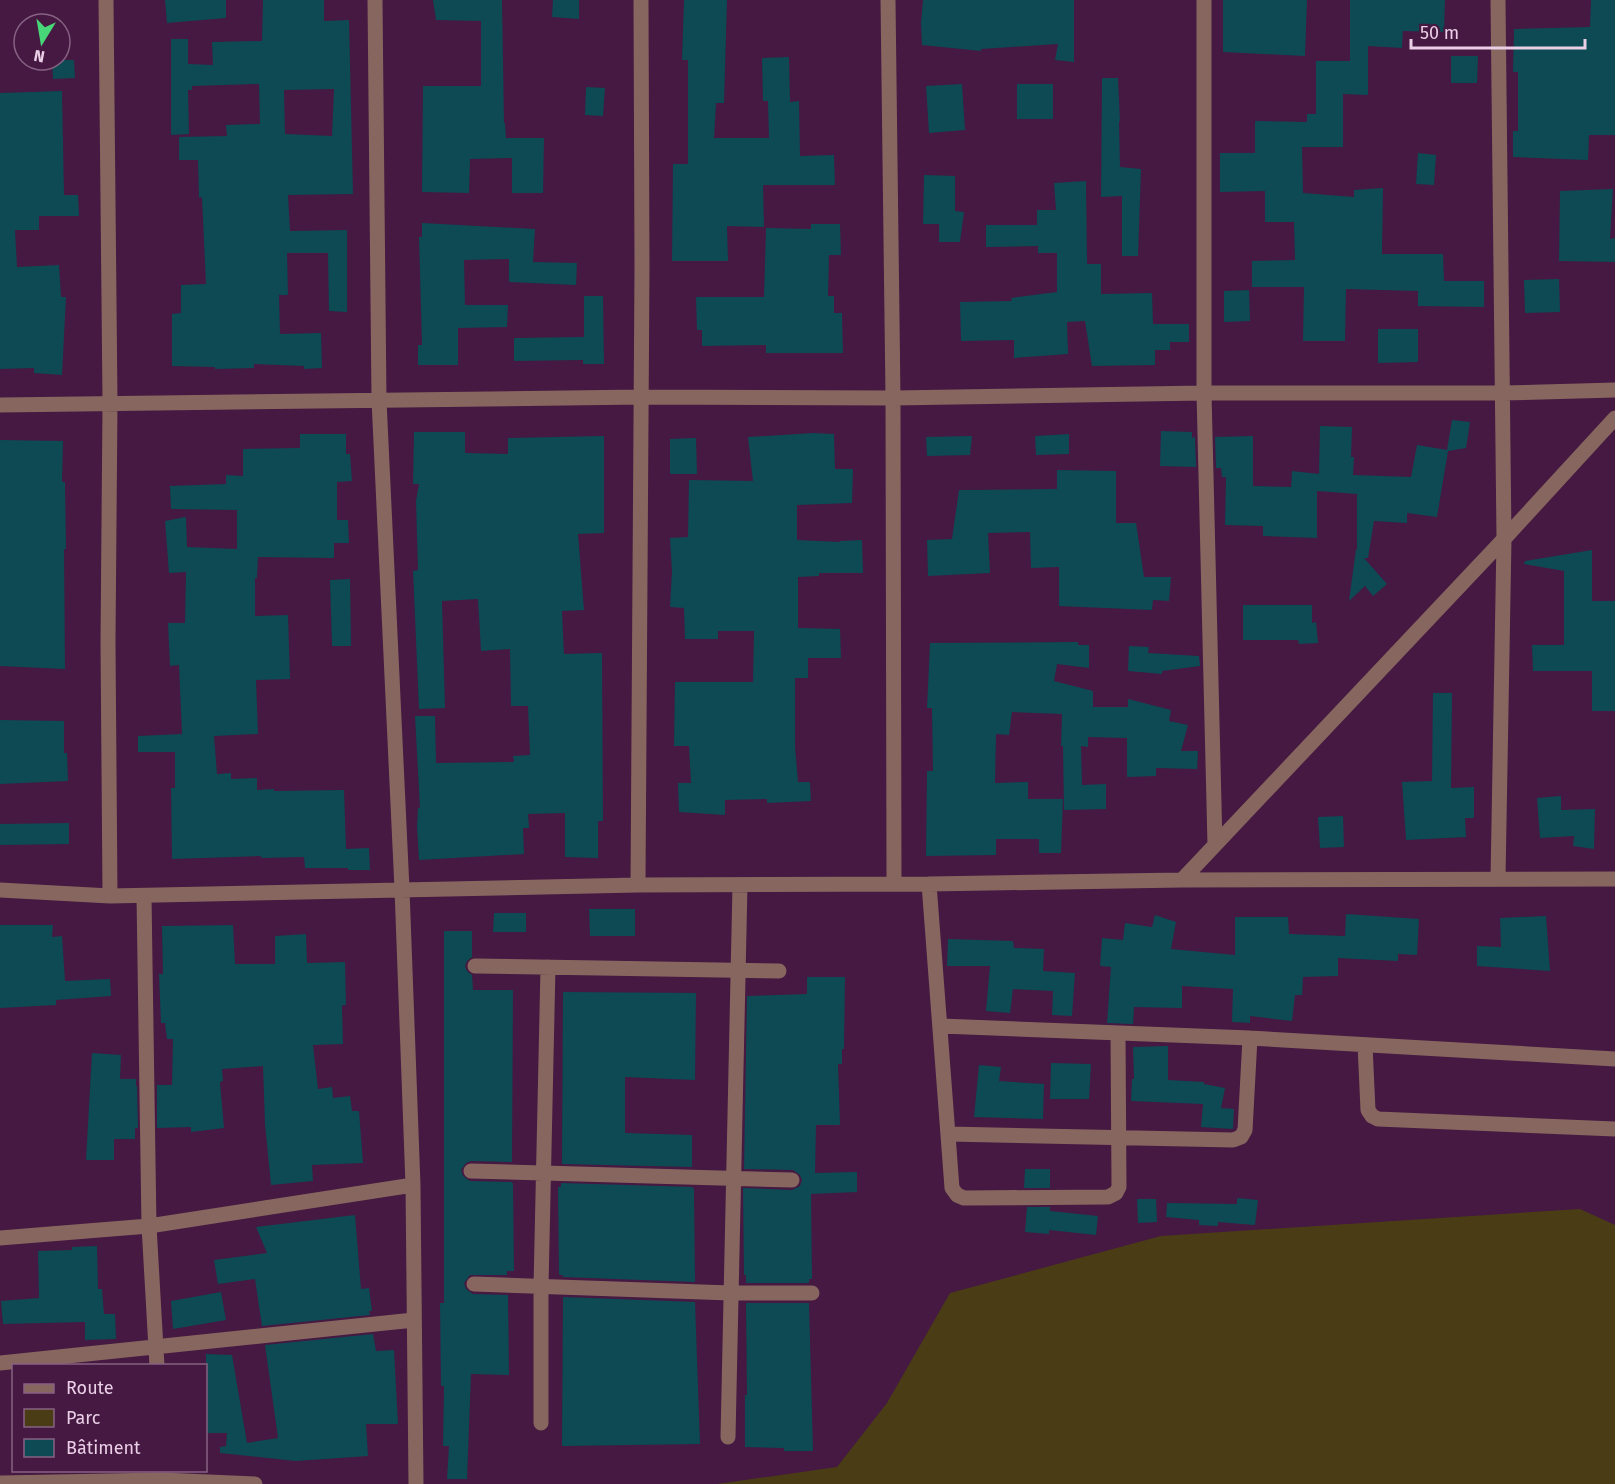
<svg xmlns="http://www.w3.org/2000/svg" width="1615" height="1484" font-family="'Fira Sans',sans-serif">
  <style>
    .green { fill: #4a3d16 }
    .building { fill: #0d4a54; fill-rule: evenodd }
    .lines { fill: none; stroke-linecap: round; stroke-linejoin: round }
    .minor { stroke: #87665f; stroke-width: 15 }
  </style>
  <rect width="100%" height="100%" fill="#451941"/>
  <path class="green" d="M1580 1209 1615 1225V1484H717L837 1467 887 1403 950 1293 1161 1236Z"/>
  <path class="building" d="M165 0H226V18L167 23Z
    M263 0H324V21L349 20 353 194 288 195 290 231 347 230V312L329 311 328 253H287L288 295H279L280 334 321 333 322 368 304 369V366L254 364V368L215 369V367L172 366V314L181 313V285L206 284 202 197 199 198 198 160H179V137L227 136 226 125 260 124 259 84 192 86V90H188L189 134 171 135V39H188V64L213 65 212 42 262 41ZM334 89 332 136 285 134 284 90Z
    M433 0H502L504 123H505L506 138H544L543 193H512V158L470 159 469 193 422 192 423 86H481V21L436 20Z
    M553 0H579V19L552 17Z
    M684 0H727L724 103H716L714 138H769L768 101H763L762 58 789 57 790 102 799 101 800 156 834 155 835 185H763L764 227 727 226 728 261H672L673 164H688V60H682Z
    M923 0H1074V62L1055 60 1058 44 981 49V51L922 45 921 23Z
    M1223 0H1307L1305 56 1223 52Z
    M1350 0H1445L1444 32 1403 31 1402 48 1368 46V95L1343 94V147H1302L1303 193 1354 197V190L1383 188 1382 254H1443L1444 281H1484V307L1418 306V291L1346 289 1345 341H1303L1304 287H1252V261L1295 260 1294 222H1265V191L1220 192V153H1255V121L1307 122V114H1316V61H1350Z
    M1591 0H1615V135H1589L1588 160 1513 157V131H1518V72H1513L1514 29 1590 27Z
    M1451 56H1478L1477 83H1451Z
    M52 60H74L75 78 53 79Z
    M1102 78H1118L1120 121H1119L1120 167 1141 169 1138 256H1122V196L1101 197Z
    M962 84 965 130 929 133 926 86Z
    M1017 84H1053V119H1017Z
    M586 87 605 88 603 116 585 115Z
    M62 91 64 195H78L79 216H39V230H15L17 267 59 265 61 297H66L62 375 34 373V368L0 369V93Z
    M1418 153 1436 155 1434 185 1416 184Z
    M924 175 955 176V211L964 212 960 242H939V224H923Z
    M1086 181 1087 264H1101V294L1152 293 1153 324H1189V342H1170V350H1155V365L1092 366 1085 321 1067 322 1068 354 1014 358V340L961 341 960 302 1012 301 1011 298 1057 292V253H1038V246L986 247V225H1037V210H1056L1054 183Z
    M1613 189 1610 239 1615 238V262L1559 261 1560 191Z
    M422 223 535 229 533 262 577 263 576 285 509 282V259L464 260 465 305H508L507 327 458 328V365H418V345H422L419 237H422Z
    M811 224H840L841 255H829L828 296H834V313H842L843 353H766V345L702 346V330H697L696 297H764L766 228 811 229Z
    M1559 279 1560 312 1525 313 1524 280Z
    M1249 290 1250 321 1224 322V291Z
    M584 296H603L604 364H583V360L514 361V338L584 337Z
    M1378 329H1418V362L1378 363Z
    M1452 420 1470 422 1466 448 1448 451 1437 517 1407 513V523L1374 521 1368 558H1364L1387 584 1373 596 1365 586 1349 601 1356 549 1357 550V494L1317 491V538L1263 536V526L1225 525 1226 477H1222L1221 468H1216L1215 437 1253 436V486L1291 487 1292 471 1319 474 1320 426 1352 427 1351 457H1354L1353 475 1411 477 1417 445 1447 450Z
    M1161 431 1192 432V438L1195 437 1196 467 1160 466Z
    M414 432H465V453L508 454V438L604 436V533L578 534 584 610 562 611 564 654 602 653 603 821H598V858L565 857V813L528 814 529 828H523L524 854 419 860 417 826 418 808H420L415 716H435L436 763 514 762 513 756 530 755 528 706H511L510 649 481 651 478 599 442 601 445 708 419 709 413 571 418 570 416 501 419 484H413Z
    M813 433 834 434 835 469H853L852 503 797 505V540L840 542V541L862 540 863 573H819V576L798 577V628L840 629 841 658H808V678H795V747L798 782H810L811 801 767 803V799L725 800V815L679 812 678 783H691L689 746H674L675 682H753L754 631H718V639H685L684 608 670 607 672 571 670 538 688 537 689 480 753 481 748 437Z
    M300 434H346V454H350L352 481 337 482V520H348L349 543H334V558L258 557 257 578H255V616L288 615 290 679 256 680 258 734 214 736 217 774 231 773V779L257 778V790L274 789V791L344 790 346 849 369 848 370 870H348V868H305L304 857 261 858V856L172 859 171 788H175V752H138V736L182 734 179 665 170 666 168 623H185L186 572 169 573 165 521 186 517 187 547 237 549V510L171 509 170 486 226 484V475L243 476V449L300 448Z
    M1069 434V454L1036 455 1035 436Z
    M972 436 970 455 927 456 926 437Z
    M696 438 697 474H670V439Z
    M0 440 63 441 62 482H65L66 549H64L65 669 0 666Z
    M1057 470 1116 471V523H1136L1144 577H1171L1169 601 1153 600 1152 610 1059 606V567L1031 568 1030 532 988 533 990 573 928 576 927 540 952 539 959 490 1057 489Z
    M1592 550V601H1615V711H1592V671H1533L1532 645H1564V571L1524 564 1525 561Z
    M350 579 351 646H332L330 580Z
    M1243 605H1312V623L1316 622 1318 643 1299 644 1298 640H1243Z
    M1078 642V645H1089V668L1057 664 1054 681 1093 691V707H1128V699L1171 710 1169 721 1188 725 1181 751H1198L1197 769 1156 768V776L1127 777V738L1088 737V747L1081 746 1082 785 1106 784V809L1064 810 1063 746H1061L1062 714 1012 712 1009 735 996 734 995 783 1028 782V799H1063L1061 853H1039V839H996V855L926 856 927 771H933L932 708H927L930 643Z
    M1129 646 1149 647 1148 653 1199 656 1200 666 1162 671V674L1128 671Z
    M1433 693H1452L1451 788 1474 787V818H1465L1466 837 1406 840 1402 782 1432 781Z
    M0 720 64 721V753H67L68 781 0 784Z
    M1561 796V810L1595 809 1594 849 1573 846 1574 836 1540 838 1537 798Z
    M1343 816 1344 847 1320 848 1318 817Z
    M69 823V844L0 845V824Z
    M589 909H635V936H590Z
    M494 913H526V932H493Z
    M1346 914 1419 919 1417 955 1398 954V961L1338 958V976L1303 977 1302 995H1295L1292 1021 1250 1016V1023L1232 1022 1233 989 1182 986V1008L1134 1007 1133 1024 1107 1023 1111 967 1100 966 1102 938 1123 940 1125 923 1152 927 1155 915 1176 922 1171 949 1235 955V917H1288L1289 934 1345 936Z
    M1546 916 1550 971 1477 966V946L1501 947 1500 918Z
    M0 925H53L52 937 62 936 65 981 110 979 111 996 56 1000V1005L0 1008Z
    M233 925 235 964H275V936L306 934 307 963 345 962 346 1005H342L343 1044 313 1045 318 1089 332 1087 333 1098 350 1096 352 1111H359L363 1163 312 1165 313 1181 271 1185 265 1124 263 1066 222 1069 223 1081 220 1082 224 1128 191 1132V1127L157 1128V1085H172L173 1039H167L165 1023H161L159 974H163L162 926Z
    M444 931H472V957L467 961 465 966 467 971 472 975 473 990H513L512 1162 471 1161 466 1163 461 1170 463 1176 470 1181 512 1182 513 1184 514 1271H507V1275H470L464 1283 466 1289 473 1294 508 1295 509 1375 471 1374 467 1479H447L449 1446H443L444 1386H441L440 1303H444Z
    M948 939 1013 941 1014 948 1044 949 1043 971 1075 973 1072 1016 1052 1015 1053 991 1013 989 1010 1013 986 1011 990 966H947Z
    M807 977H845L844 1049H842V1064H838L840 1125H816L815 1173 857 1172V1192L811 1194 812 1279H809V1283H746V1275H744L743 1188 792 1190 800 1186 802 1180 800 1175 793 1170 744 1169 747 996 807 994Z
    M563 992 696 993 695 1080 625 1077V1133L692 1135V1167L562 1164Z
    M1168 1046V1080L1204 1082V1084L1225 1088 1221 1108 1234 1109 1233 1129 1201 1127 1203 1104 1131 1101 1132 1079H1134L1133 1047Z
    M92 1053 121 1055 120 1079H136V1086H137L138 1128H135V1139H114V1160H86Z
    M1051 1063 1091 1064 1089 1099H1050Z
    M979 1065 1001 1067 999 1081 1044 1084 1043 1119 974 1117Z
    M1025 1169H1050V1188H1024Z
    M561 1183 692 1187 694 1189 695 1282 563 1277V1275H559L558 1187H561Z
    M1237 1198 1258 1200 1255 1225 1218 1222V1226L1199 1225V1220L1166 1217 1167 1203 1237 1204Z
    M1137 1199H1156L1157 1222 1138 1223Z
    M1027 1207H1050V1211L1098 1216 1096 1235 1049 1230V1234L1025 1232Z
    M355 1215 361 1289 369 1288 372 1311H369L370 1315 262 1326 255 1279 218 1284 214 1260 267 1253 256 1227Z
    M97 1246 98 1289H102L104 1314H115L116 1339 85 1340V1322L3 1324 1 1301 39 1298 38 1251 72 1250V1247Z
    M221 1292 226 1320 173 1329 171 1301Z
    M563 1297 695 1302 700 1444 562 1446Z
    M746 1303H809L813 1451H784V1448L745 1447V1395H747Z
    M373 1334 376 1351 394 1350 398 1424H366L368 1456 296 1461 220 1453V1447L226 1446 227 1433H206V1354L232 1355 247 1443 278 1438 265 1345Z"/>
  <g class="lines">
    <path class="minor" d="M106 0 110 402 108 643 110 896
      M375 0 379 400 402 889 413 1185 416 1484
      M888 0 893 398 894 883
      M1204 0V393L1215 845
      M1498 0 1504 539 1498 879
      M0 405 642 397 893 398 1204 393H1503L1615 390
      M1182 880 1504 539 1615 418
      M929 884 952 1188 957 1195 964 1198 1108 1197 1116 1193 1119 1187 1118 1033
      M638 885 642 268 641 0
      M0 890 110 896 638 885 929 884 1182 880 1615 879
      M144 896 149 1226 157 1366
      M475 966 779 971
      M941 1026 1250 1038 1615 1059
      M1365 1045 1368 1110 1372 1116 1378 1119 1615 1129
      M948 1134 1233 1140 1241 1137 1245 1130 1250 1038
      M471 1171 792 1180
      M0 1238 149 1226 413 1185
      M474 1284 731 1293H812
      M0 1363 414 1320
      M541 1423V1287L548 967
      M728 1437 740 885
      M0 1483 162 1480 255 1484"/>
  </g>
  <rect x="12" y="1364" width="195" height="108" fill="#451941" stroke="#876283" stroke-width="1.5"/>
  <rect x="24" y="1384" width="30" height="9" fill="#87665f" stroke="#876283" stroke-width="1.5"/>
  <text x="66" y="1394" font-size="18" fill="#ebcfe7">Route</text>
  <rect x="24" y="1409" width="30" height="18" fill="#4a3d16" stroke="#876283" stroke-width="1.5"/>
  <text x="66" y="1424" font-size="18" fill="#ebcfe7">Parc</text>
  <rect x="24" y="1439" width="30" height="18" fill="#0d4a54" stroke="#876283" stroke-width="1.5"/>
  <text x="66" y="1454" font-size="18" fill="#ebcfe7">Bâtiment</text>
  <g transform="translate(42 42) rotate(191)"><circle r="28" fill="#451941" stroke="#876283" stroke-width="1.5"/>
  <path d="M0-4.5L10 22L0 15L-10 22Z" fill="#48d778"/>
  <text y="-9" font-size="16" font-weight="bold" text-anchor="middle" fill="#ebcfe7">N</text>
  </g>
  <path d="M1411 39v9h174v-9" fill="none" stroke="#ebcfe7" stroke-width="3"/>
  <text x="1420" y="39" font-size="18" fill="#ebcfe7" stroke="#451941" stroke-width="4.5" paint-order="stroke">50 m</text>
</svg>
